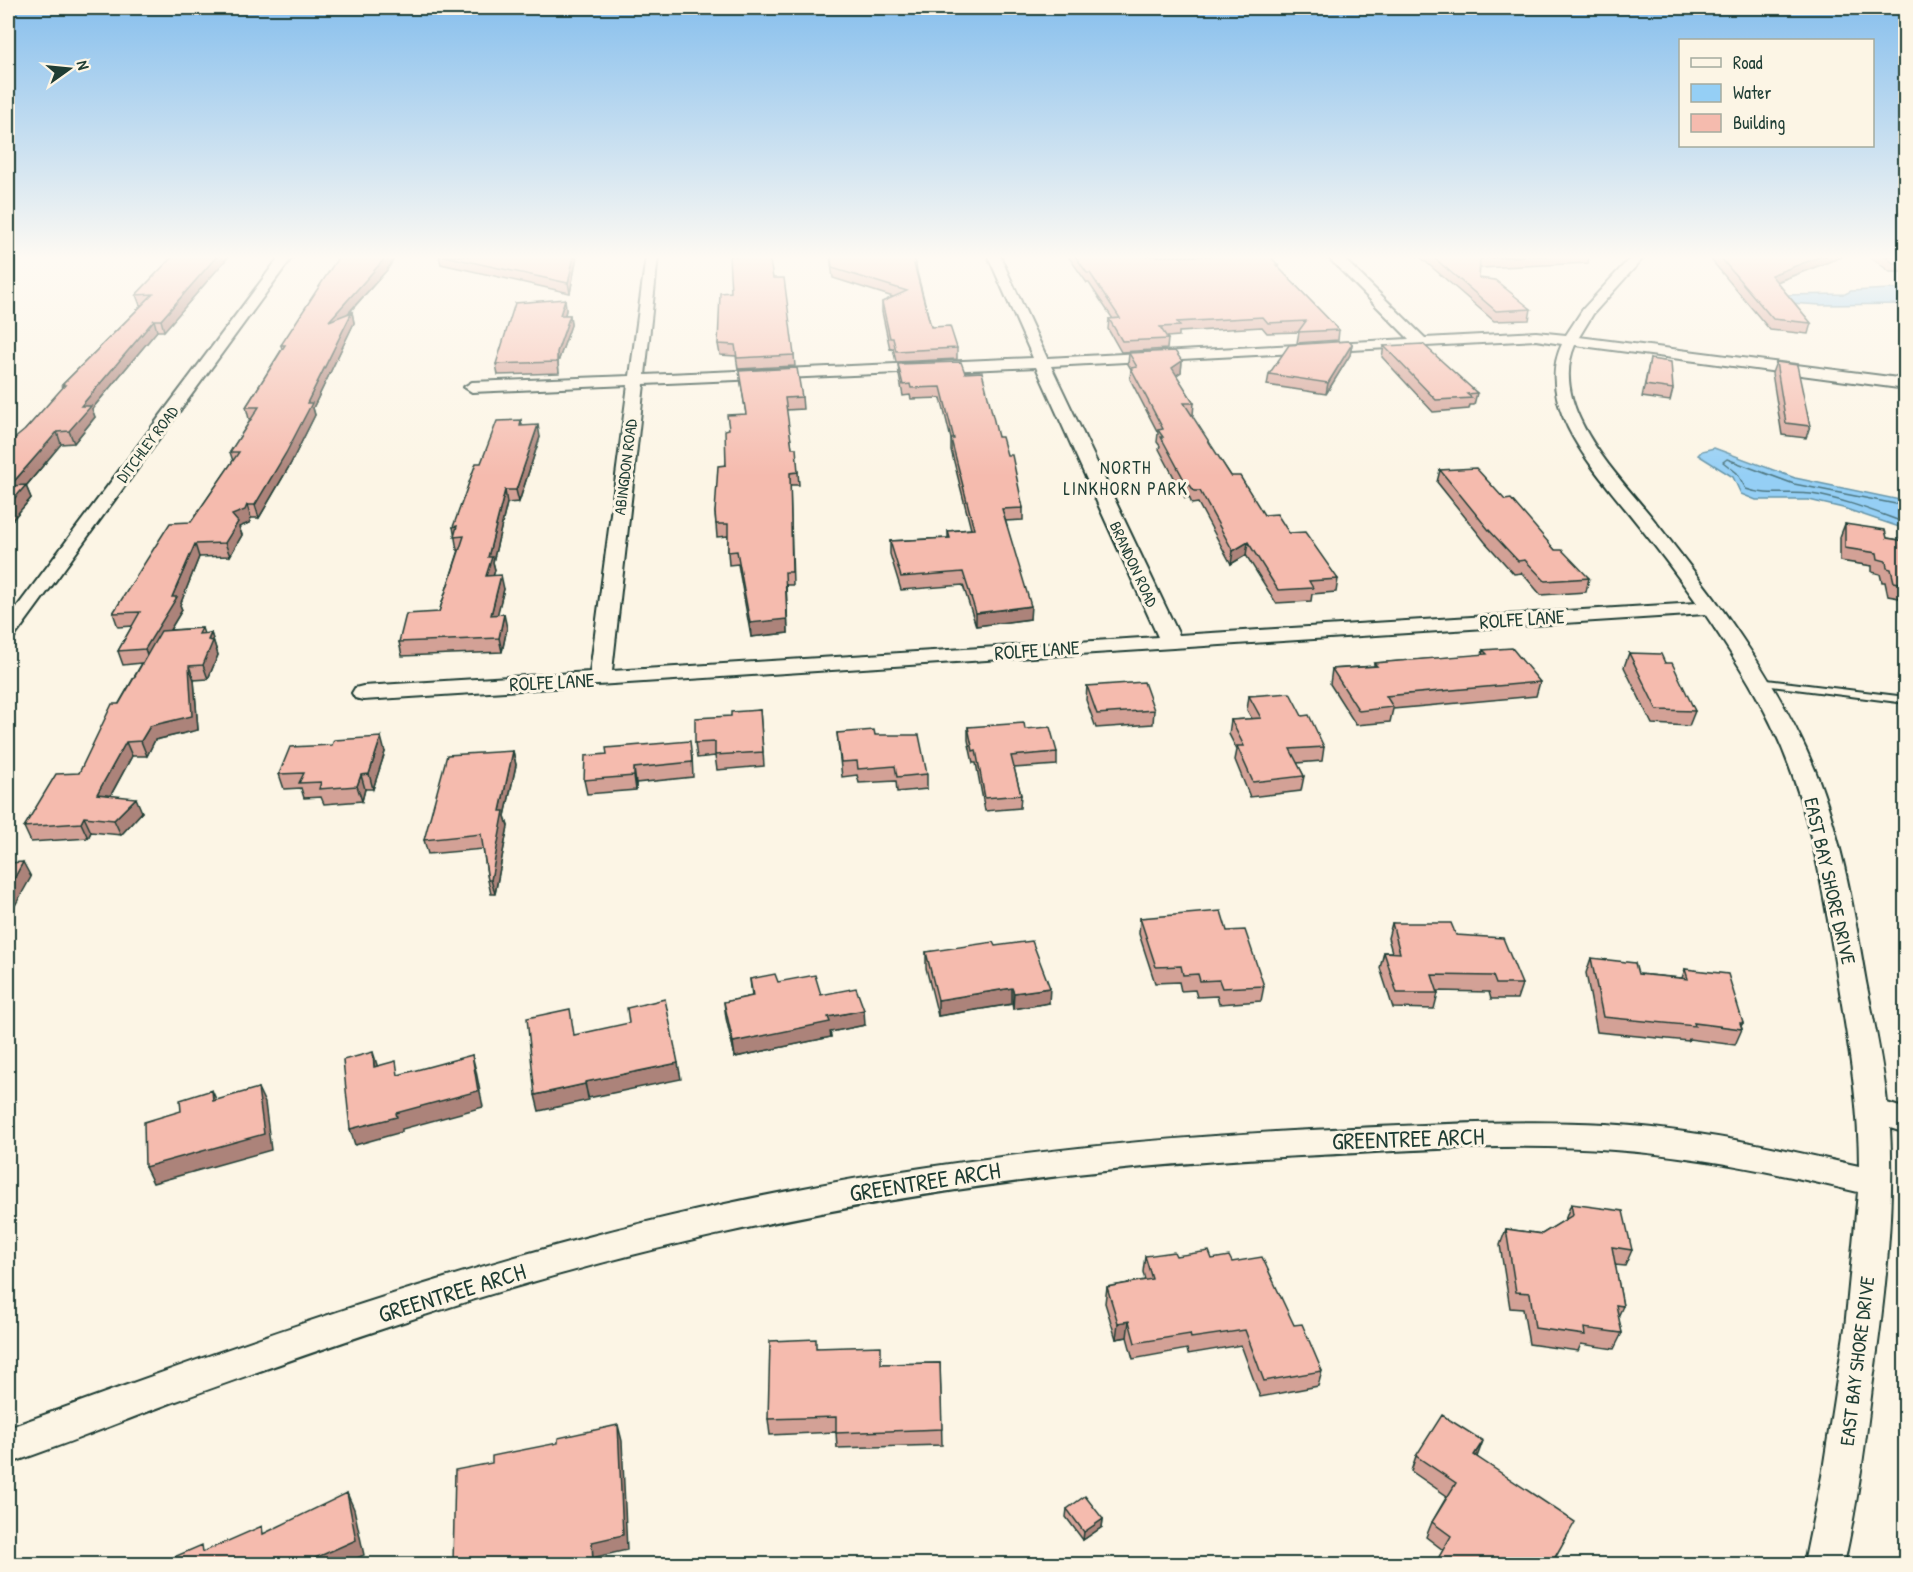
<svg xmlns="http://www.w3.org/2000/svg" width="1913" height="1572" font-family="'Patrick Hand',sans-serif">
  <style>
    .water { fill: #95cff5; stroke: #6695a8; stroke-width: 1.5 }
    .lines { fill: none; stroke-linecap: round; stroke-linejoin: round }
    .shore { stroke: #4e7781; stroke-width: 1.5 }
    .service-casing { stroke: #1f3d34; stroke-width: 4 }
    .minor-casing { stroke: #1f3d34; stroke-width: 4 }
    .service { fill: #fcf5e5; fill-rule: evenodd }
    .minor { fill: #fcf5e5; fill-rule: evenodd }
    .wall { fill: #d3a196; stroke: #1f3d34; stroke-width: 1.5 }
    .shaded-wall { fill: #ac837a; stroke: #1f3d34; stroke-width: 1.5 }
    .building { fill: #f5bbae; stroke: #1f3d34; stroke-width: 1.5 }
    .labels { text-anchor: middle; stroke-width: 6; stroke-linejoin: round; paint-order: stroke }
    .far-street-label { font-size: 16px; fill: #1f3d34; stroke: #fcf5e5 }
    .far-neighbourhood-label { font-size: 18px; letter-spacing: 1.5px; fill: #1f3d34; stroke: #fcf5e5 }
    .street-label { font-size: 20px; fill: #1f3d34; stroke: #fcf5e5 }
    .near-street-label { font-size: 24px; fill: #1f3d34; stroke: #fcf5e5 }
  </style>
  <rect width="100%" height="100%" fill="#fcf5e5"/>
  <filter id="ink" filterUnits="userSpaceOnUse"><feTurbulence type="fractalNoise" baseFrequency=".0167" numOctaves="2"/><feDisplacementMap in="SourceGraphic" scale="12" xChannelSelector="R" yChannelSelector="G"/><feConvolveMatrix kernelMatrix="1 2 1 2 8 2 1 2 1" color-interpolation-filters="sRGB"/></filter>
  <g filter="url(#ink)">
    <path class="water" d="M1890 289 1905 290V304L1821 305 1789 303 1780 295 1845 294 1851 291Z
      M1714 448 1795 478 1905 501V529L1843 508 1809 500H1756L1741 494 1733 477 1698 455 1702 451Z"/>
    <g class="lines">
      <path class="shore" d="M1906 506 1794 484 1727 459 1723 462 1737 473 1746 489C1767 497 1789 491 1811 494 1844 499 1875 512 1906 523"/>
      <defs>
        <path id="service" d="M1759 679 1906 697V703L1755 684 1754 682 1755 680Z"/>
        <path id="minor" d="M280 256H293L15 636 8 638V619Z
          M646 256H658L645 375 1033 358 988 256H1000L1047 358 1409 339 1327 256H1341L1425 338 1536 332 1566 335 1583 309 1632 256H1645L1593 314 1579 337 1906 379V389L1575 345C1548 406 1616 473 1650 515 1672 543 1693 570 1714 598 1753 652 1790 709 1815 770 1842 838 1854 911 1866 982 1874 1022 1883 1062 1887 1103L1906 1109V1133L1890 1128C1895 1215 1884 1302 1872 1388 1865 1447 1857 1506 1844 1564H1804L1822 1476 1845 1328 1858 1192C1778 1173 1697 1156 1614 1150 1510 1142 1404 1151 1300 1156 1018 1170 745 1216 475 1299 372 1331 270 1367 168 1404 115 1424 61 1446 8 1464V1428C243 1342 480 1257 725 1204 918 1162 1114 1140 1311 1130 1409 1126 1507 1119 1606 1124 1691 1129 1776 1147 1859 1166 1859 1105 1849 1047 1839 986 1827 914 1817 843 1792 774 1772 716 1739 664 1705 614L363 700 355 698 352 693 355 688 363 686 590 672 628 385 472 392 464 387 472 382 630 376ZM1536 340 1562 344C1532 407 1600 476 1636 522 1657 548 1677 575 1697 603L1179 635 1051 366ZM1036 367 1158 637 612 671 644 384Z"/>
      </defs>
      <use href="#service" class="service-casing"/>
      <use href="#minor" class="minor-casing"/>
      <use href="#service" class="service"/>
      <use href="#minor" class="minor"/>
    </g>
    <path class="wall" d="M173 256H229L164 331H157L92 409 95 417 74 443 61 444 26 486 31 498 8 525 25 430 63 388 62 385 142 305H140L136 295Z
      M439 256H577L570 293 441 264Z
      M830 256H914L916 264 917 272 931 327 957 348V359L896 362 893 348 890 349 882 312V302L893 297 833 278Z
      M1068 256H1270L1278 265V267L1339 330 1338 340 1297 343 1299 332 1267 333 1262 327 1179 332V336L1166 337 1168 339 1167 349 1121 352 1108 329 1109 319H1113L1089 283H1087Z
      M1419 256H1589L1588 263 1480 268 1479 278 1531 309 1529 320 1494 321Z
      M1708 256H1844L1777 282 1811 323 1808 334 1770 330Z
      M1869 256H1905V272H1890Z
      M387 270 348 314 352 312 354 323 313 408 315 415 290 465 259 518H251L249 523 239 527 242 535 230 556 199 557 180 605 182 610 170 630 202 628 204 634 211 633 218 655 208 679 194 680 198 730 155 740 147 756H132L111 795 142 812 121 835 91 832 88 838 31 842 24 827 79 773 142 663 123 665 118 651 132 626 118 627 113 613 191 522 233 461 230 452 251 419H249L246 407 282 349 281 345Z
      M773 278 794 355 795 366 738 369 736 356 720 355 718 344 731 292Z
      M565 299 566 310 565 315H570L571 325 558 362 559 373 498 375 496 364Z
      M1352 344 1350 355 1326 394 1267 385 1269 374Z
      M1384 346 1477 393 1474 405H1470L1469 409 1433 412 1382 357Z
      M1129 353 1182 361 1181 372 1176 375 1194 403 1193 415H1191L1231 476 1264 515 1289 533 1338 579 1336 592 1312 594 1311 601 1276 603 1246 555 1231 564 1198 503 1192 504 1189 497 1185 498 1159 449 1160 446 1157 442 1158 433 1130 379 1131 369 1128 364Z
      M1650 359 1673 389 1670 401 1642 397Z
      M1776 362 1810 426 1806 438 1782 435 1772 373Z
      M898 364 965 373 998 437 1023 508V520L1005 521 1030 619 976 626 963 585 901 590 890 554V541L948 538V531L971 529 951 450V439L941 398 911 399 910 395 903 396 899 375Z
      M739 371 802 397 803 409 786 410 792 448 798 472 799 485H790L793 585H786L788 633 751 637 738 564 729 565 728 552V536L717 537 715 512 726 465 729 429 746 414Z
      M521 420 522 425 540 437 519 502 507 503 493 562 495 570 493 576 504 589 497 614 507 628 502 652 402 656 399 642 439 612 459 550H457L453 527Z
      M1440 470 1505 500 1555 550 1589 578 1586 592 1541 595 1522 573 1514 574 1485 542 1437 482Z
      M1845 524 1887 538 1905 541V599L1888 596 1885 582H1882L1880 574 1872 572V566L1840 561V537Z
      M1483 650 1540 682 1536 696 1393 709 1390 722 1356 725 1330 684 1332 669 1374 666V663L1482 655Z
      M1629 653 1665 663 1695 711 1689 726 1652 724 1624 667Z
      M1087 686 1154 710 1153 724 1096 728 1086 700Z
      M1249 696 1302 716 1324 747 1322 761 1297 763 1304 776 1301 791 1250 797 1235 760 1237 750 1229 734 1231 720 1252 719 1247 710Z
      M760 710 764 766 717 770 715 756 697 758 695 743 731 716Z
      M968 727 1025 729 1057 752V765L1014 768 1021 795 1020 808 985 811 976 763H973L968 740Z
      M837 733 875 735 927 774V789L897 792 896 781 859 783 857 775 842 777Z
      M513 751 516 765 505 816 508 826 495 894H491L488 880 483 849 428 854 424 840Z
      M385 752 373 789H365L362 801 324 804 321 797 304 798 301 788 284 789 279 774Z
      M607 754 692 756 693 777 636 783V790L587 794 584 780Z
      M1140 918 1227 931 1264 986 1261 1001 1219 1004 1217 996 1197 997 1195 990 1181 991 1179 982 1155 983 1139 934Z
      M1392 923 1456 935 1522 984 1517 999H1491L1489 992 1437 991 1438 993 1434 1009 1393 1008 1380 968 1384 952H1392L1388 938Z
      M995 946 1049 1003 1013 1009 1012 1004 938 1016 926 968V952Z
      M1591 958 1638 974 1682 978 1685 969 1743 1023 1741 1026 1742 1029 1735 1045 1689 1039 1688 1041 1597 1032 1586 973Z
      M750 979 778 982 821 995 865 1025 830 1032 831 1037 735 1057 726 1018 724 1002 752 996Z
      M1571 1204 1632 1250 1625 1266 1615 1265 1623 1306 1618 1317 1622 1333 1614 1349 1581 1344 1578 1351 1529 1344 1523 1309 1510 1308 1500 1245 1506 1229 1542 1234 1565 1220Z
      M1145 1256H1176L1212 1259 1232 1262 1294 1325 1322 1371 1318 1386 1260 1397 1241 1345 1188 1354 1187 1349 1133 1359 1127 1337 1116 1339 1105 1303 1107 1287 1145 1280 1143 1272Z
      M817 1348 882 1364 940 1363 942 1445 837 1448 836 1432 770 1435 768 1419Z
      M1416 1456 1477 1457 1567 1537 1552 1564H1435L1443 1550 1426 1537 1432 1522 1447 1496 1411 1471Z
      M1067 1509 1103 1519 1102 1527 1083 1540 1066 1517Z"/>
    <path class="shaded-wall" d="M217 256H229L164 331 161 320Z
      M387 256H396L387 270 332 331 329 321Z
      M574 256H577L570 293 568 283Z
      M1822 256H1844L1768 285 1771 275Z
      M565 299 566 310 562 326 560 315Z
      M352 312 354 323 313 408 315 415 290 465 259 518 255 505 307 403Z
      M570 315 571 325 558 362 559 373 557 352Z
      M154 320 157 331 92 409 95 417 74 443 69 431 81 406Z
      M1352 344 1350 355 1326 394 1328 383Z
      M1182 361 1181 372 1171 379 1172 368Z
      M538 425 540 437 519 502 516 490Z
      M57 432 61 444 26 486 31 498 8 525V506L10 486Z
      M505 490 507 503 493 562 495 570 489 590 486 576 488 557Z
      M247 505 251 518 249 523 239 527 242 535 230 556 225 543 232 515Z
      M1248 542 1246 555 1231 564 1233 551Z
      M195 544 199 557 180 605 182 610 150 663 145 649 172 597Z
      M501 575 504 589 494 628 491 615Z
      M786 585 788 633 751 637 750 623Z
      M1031 606 1030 619 976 626V613Z
      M504 614 507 628 502 652 499 638Z
      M211 633 218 655 208 679 203 665 208 640Z
      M189 666 194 680 198 730 155 740 147 756 141 741 150 726Z
      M381 737 385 752 373 789 369 774Z
      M126 742 132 756 103 809 97 794Z
      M513 751 516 765 505 816 508 826 495 894 491 880 500 811Z
      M634 768 636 783V790L634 776Z
      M361 775 365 789 362 801 357 786Z
      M136 798 142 812 121 835 114 820Z
      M84 817 91 832 88 838 81 823Z
      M23 862 31 877 8 918V890Z
      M1012 988V1004L938 1016V1000Z
      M1050 988 1049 1003 1013 1009 1014 993Z
      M864 1010 865 1025 830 1032 831 1037 735 1057 733 1042 828 1017Z
      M373 1052 378 1068 374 1067Z
      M472 1055 476 1071 483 1107 402 1129V1132L355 1145 350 1129 396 1113Z
      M678 1063 681 1079 588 1098 585 1082Z
      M585 1084 589 1100 539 1111 535 1095Z
      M258 1088 265 1103 271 1150 153 1183 145 1167Z
      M212 1090 219 1106 213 1101Z
      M1129 1321 1127 1337 1116 1339 1118 1323Z
      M618 1425 622 1441 627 1550 596 1557 597 1564H593L592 1542Z
      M1483 1441 1477 1457 1474 1455Z
      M347 1493 354 1509 364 1555 343 1564H302Z
      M1103 1519 1102 1527 1083 1540 1084 1532Z"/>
    <path class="building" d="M173 256H217L161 320H154L81 406H91L69 431 57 432 10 486 26 485 8 506V444L25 430 65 385H62L153 294 136 295Z
      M339 256H387L329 321 352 312 307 403H312L286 453 255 505H247L245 510 232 515 238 522 225 543 195 544 172 597H177L145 649 118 651 140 612 113 613 170 523 191 522 239 452H230L259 407H246L285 345H281Z
      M444 256H574L568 283Z
      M729 256H769L773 278H784L794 355 737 358 735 345 718 344 720 293 731 292Z
      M831 256H914L916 264H914L931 327 950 326 957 348 896 351 893 338H890L882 302 907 291 832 268Z
      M1075 256H1270L1278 265H1276L1339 330 1298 332 1306 321 1268 323 1263 317 1177 322 1180 326 1160 327 1168 339 1122 341 1109 319 1120 318 1090 273H1087Z
      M1432 256H1529L1480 259 1479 278 1495 280 1531 309 1496 311Z
      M1719 256H1822L1771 275 1811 323 1773 319Z
      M1885 256H1905V263H1893Z
      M565 299 560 315H570L557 352V362L496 364 515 303Z
      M1350 341 1352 344 1328 383 1269 374 1289 345Z
      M1423 344 1477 393 1467 394 1472 398 1436 400 1384 346Z
      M1175 351 1182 361 1172 368 1194 403H1184L1231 476H1240L1264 515 1277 514 1289 533 1305 532 1338 579 1309 581 1313 588 1278 590 1248 542 1233 551 1200 491H1194L1190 485H1187L1161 437H1163L1158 430 1163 429 1131 368 1137 367 1129 353Z
      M1650 359 1671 362 1673 389 1645 385Z
      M961 362 965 373 982 372 998 437H1002L1007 455H1012L1023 508 1002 509 1031 606 976 613 963 572 901 577 890 541 950 538 948 531 974 529 951 439H954L941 387 911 388 910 384 903 385 898 364Z
      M1776 362 1797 365 1810 426 1786 423Z
      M797 368 802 397 785 398 792 448H796L798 472 790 473 792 572H785L787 619 750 623 737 551 728 552V524H716L715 512 718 466 726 465 725 430 729 429 727 415 746 414 739 371Z
      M521 420 520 426 538 425 516 490H505L488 557H492L486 576 501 575 491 615 504 614 499 638 399 642 406 614 439 612 464 536 454 537 457 526 453 527 476 463H481L497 421Z
      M1476 468 1505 500 1511 499 1555 550H1562L1589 578 1545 581 1525 560 1518 561 1488 529 1440 470Z
      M1845 524 1885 530 1887 538 1905 541V584L1894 582 1891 569 1887 568 1886 561 1878 559 1877 553 1845 548Z
      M202 628 199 634 211 633 208 640 213 641 203 665 189 666 192 716 150 726 141 741 126 742 97 794 136 798 114 820 84 817 81 823 24 827 56 774 79 773 112 704H119L161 631Z
      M1512 648 1540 682 1386 696 1393 707 1359 711 1332 669 1377 666 1374 663 1487 654 1483 650Z
      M1629 653 1661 654 1665 663H1672L1695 711 1657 710Z
      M1144 682 1154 710 1097 714 1087 686Z
      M1290 693 1302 716 1309 715 1324 747 1290 749 1304 776 1253 782 1237 746H1244L1231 720 1261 718 1249 696Z
      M760 710 763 752 715 755V742L695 743V718L731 716V712Z
      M1024 723 1025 729 1050 727 1057 752 1011 756 1021 795 985 798 976 750 973 751 968 727Z
      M874 730 875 735H919L927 774 897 777 895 766 858 769 857 761 841 762 837 733Z
      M381 737 369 774 361 775 357 786 319 789 321 782 299 783 304 773 279 774 290 747 332 745 334 740Z
      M690 741 692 762 634 768V776L584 780 585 756 607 754 606 748Z
      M513 751 500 811H504L491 880H488L481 834 424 840 447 755Z
      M23 862 8 890V863Z
      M1221 911 1227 931 1245 930 1264 986 1222 988 1219 980 1200 981 1198 974 1183 975 1181 966 1156 967 1140 918Z
      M1392 923H1451L1456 935 1503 938 1522 984H1496L1493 976 1432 975 1438 993H1397L1384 952 1400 953Z
      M1032 941 1050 988 1014 993 1012 988 938 1000 926 952 993 942 995 946Z
      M1591 958 1635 963 1638 974 1688 979 1685 969 1728 974 1743 1023H1740L1742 1029 1694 1023 1695 1026 1603 1017Z
      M775 974 778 982 815 975 821 995 856 988 864 1010 828 1017 830 1022 733 1042 724 1002 753 996 750 979Z
      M665 999 678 1063 585 1082V1084L535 1095 527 1018 570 1009 574 1035 629 1023 627 1008Z
      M373 1052 374 1067 396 1061 398 1075 472 1055 478 1091 396 1113 397 1117 350 1129 343 1060Z
      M258 1088 264 1134 145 1167 144 1122 181 1111 180 1100 212 1090 213 1101Z
      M1571 1204 1623 1211 1632 1250 1612 1247 1623 1306 1616 1305 1622 1333 1584 1328 1585 1335 1535 1328 1530 1293 1516 1292 1506 1229 1542 1234 1573 1215Z
      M1209 1251 1212 1259 1229 1256 1232 1262 1262 1257 1294 1325 1302 1324 1322 1371 1264 1381 1245 1330 1191 1338 1190 1334 1135 1343 1129 1321 1118 1323 1107 1287 1152 1279 1145 1256 1174 1252 1176 1256Z
      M816 1339V1348L881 1346V1364L940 1363 942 1429 836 1433V1417L768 1419 770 1341Z
      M1442 1415 1483 1441 1474 1455 1575 1522 1551 1564H1542L1538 1562 1537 1564H1435L1451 1536 1432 1522 1456 1483 1416 1456Z
      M618 1425 623 1535 592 1542 593 1564H453L455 1470 492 1463V1456L558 1443V1438Z
      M347 1493 356 1540 302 1564H158L202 1545 203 1552 262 1526 263 1534Z
      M1085 1496 1103 1519 1084 1532 1067 1509Z"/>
  </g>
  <linearGradient id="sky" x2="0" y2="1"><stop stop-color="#87bfed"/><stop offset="0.54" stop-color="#fefaf3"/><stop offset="1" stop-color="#fefaf3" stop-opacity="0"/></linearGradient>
  <rect width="1913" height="476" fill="url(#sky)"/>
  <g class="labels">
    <g class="far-street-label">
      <text transform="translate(147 444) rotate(-53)" y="6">DITCHLEY ROAD</text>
      <text transform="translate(625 467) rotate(-83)" y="6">ABINGDON ROAD</text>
      <text transform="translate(1134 564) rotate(65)" y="6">BRANDON ROAD</text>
    </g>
    <g class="far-neighbourhood-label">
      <text x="1126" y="474">NORTH<tspan x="1126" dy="21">LINKHORN PARK</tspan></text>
    </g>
    <g class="street-label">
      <text transform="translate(1522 619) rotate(-4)" y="7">ROLFE LANE</text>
      <text transform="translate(1037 650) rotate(-4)" y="7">ROLFE LANE</text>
      <text transform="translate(552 682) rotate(-3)" y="7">ROLFE LANE</text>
      <text transform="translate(1830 881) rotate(77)" y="7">EAST BAY SHORE DRIVE</text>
      <text transform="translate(1857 1361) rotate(-83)" y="7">EAST BAY SHORE DRIVE</text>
    </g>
    <g class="near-street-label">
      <text transform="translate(1408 1139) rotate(-2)" y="8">GREENTREE ARCH</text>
      <text transform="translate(925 1182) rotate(-9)" y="8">GREENTREE ARCH</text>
      <text transform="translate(452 1293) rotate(-17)" y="8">GREENTREE ARCH</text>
    </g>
  </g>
  <rect width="1913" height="1572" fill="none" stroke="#fcf5e5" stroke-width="30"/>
  <rect x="15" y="15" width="1883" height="1542" fill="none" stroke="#1f3d34" stroke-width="2" filter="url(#ink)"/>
  <rect x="1679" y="39" width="195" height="108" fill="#fcf5e5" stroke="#a4ab9e" stroke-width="1.5"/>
  <rect x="1691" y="58" width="30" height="9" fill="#fcf5e5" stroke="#a4ab9e" stroke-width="1.5"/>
  <text x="1733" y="69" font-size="18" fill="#1f3d34">Road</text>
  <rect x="1691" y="84" width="30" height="18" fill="#95cff5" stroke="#a4ab9e" stroke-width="1.5"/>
  <text x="1733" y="99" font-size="18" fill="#1f3d34">Water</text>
  <rect x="1691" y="114" width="30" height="18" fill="#f5bbae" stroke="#a4ab9e" stroke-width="1.5"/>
  <text x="1733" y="129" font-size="18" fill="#1f3d34">Building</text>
  <g transform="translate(69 69) rotate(75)" stroke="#fcf5e5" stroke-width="4.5" paint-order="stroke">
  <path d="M0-4.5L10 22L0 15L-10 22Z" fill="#1f3d34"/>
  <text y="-9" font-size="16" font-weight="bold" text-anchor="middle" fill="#1f3d34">N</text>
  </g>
</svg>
